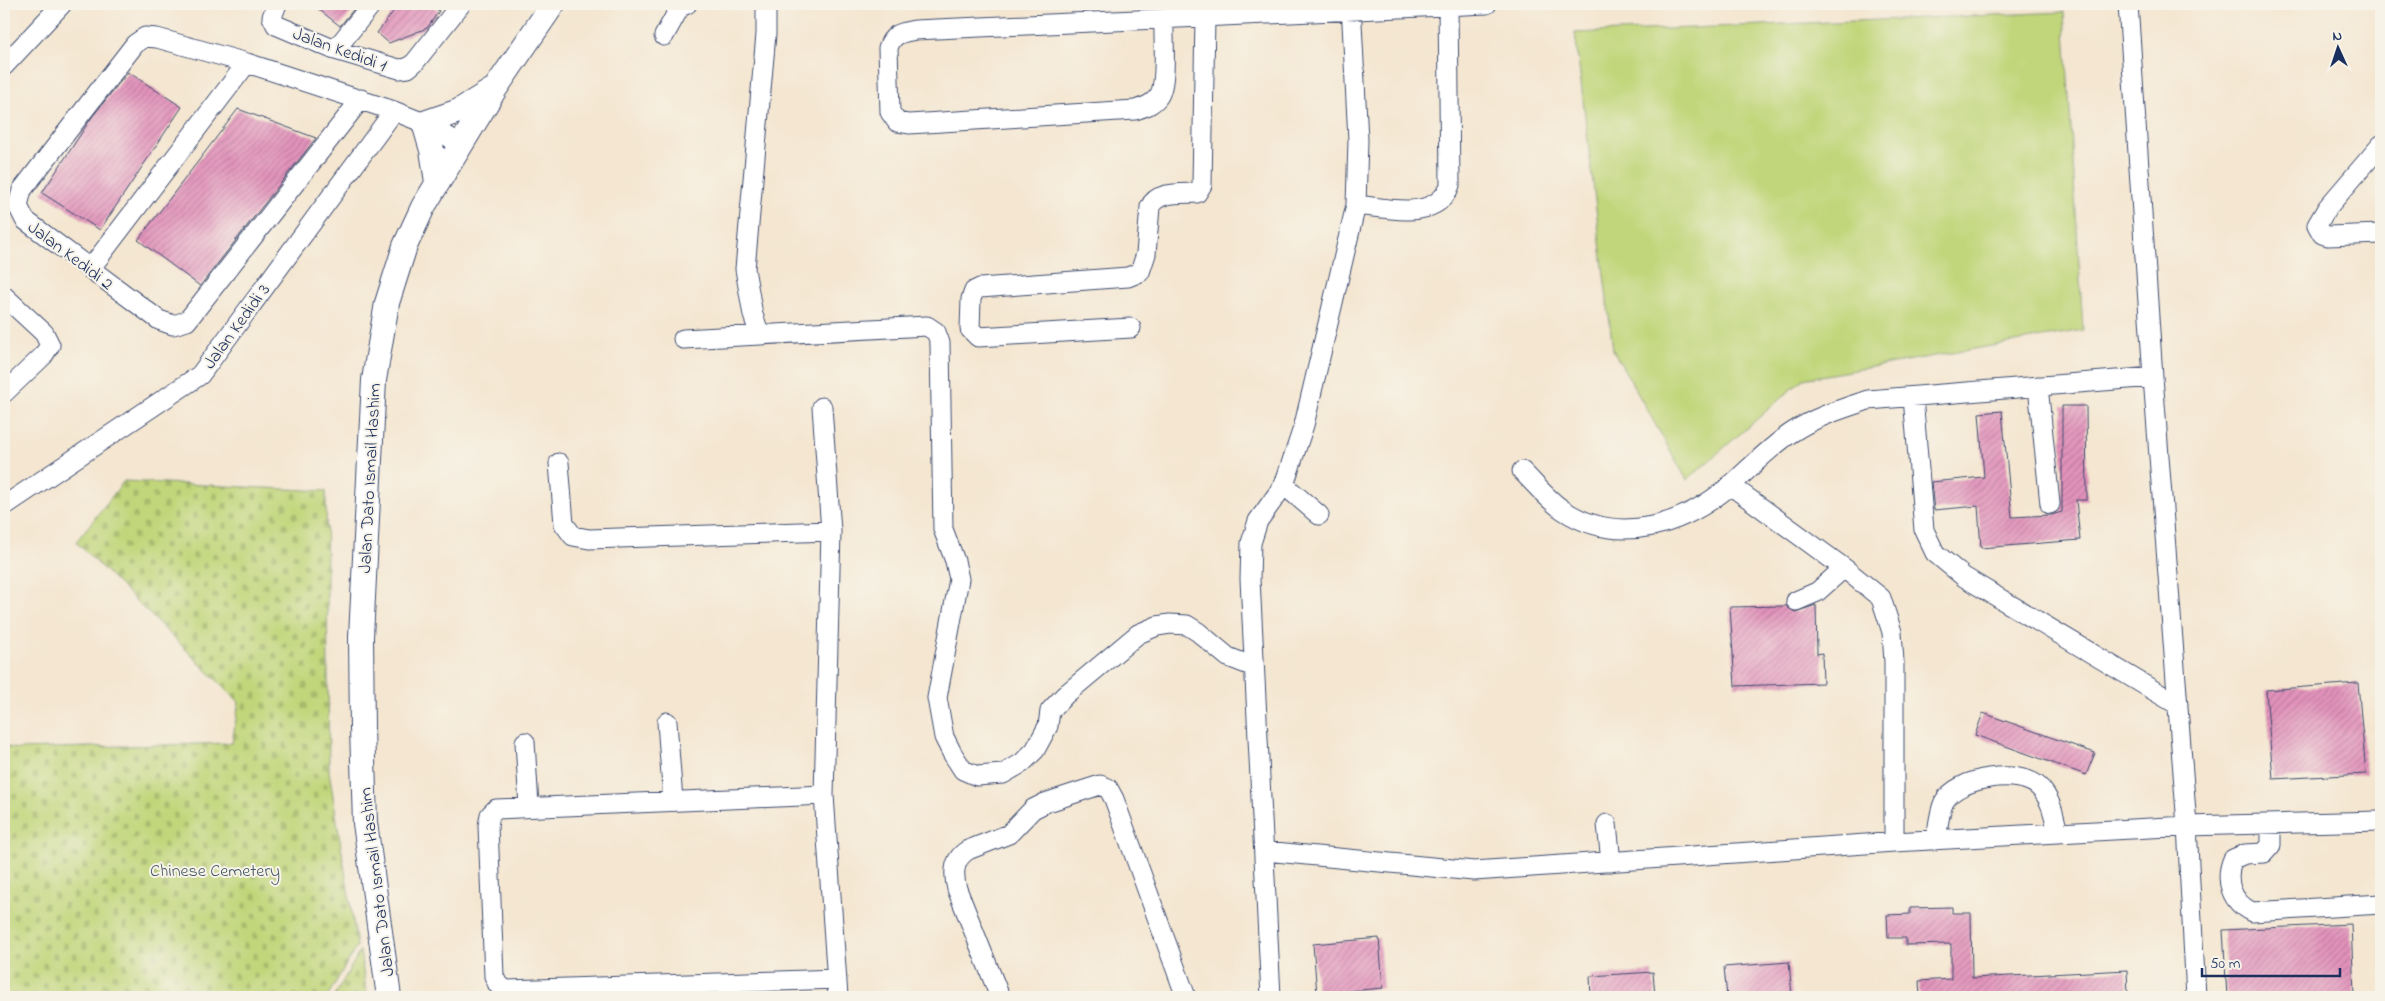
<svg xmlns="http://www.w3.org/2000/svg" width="2385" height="1001" font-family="'Indie Flower',sans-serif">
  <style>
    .cemetery { fill: url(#cemetery-stones); stroke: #6e826c }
    .garden { fill: #c1d67a; stroke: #6e826c }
    .building { fill: url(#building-hatch) }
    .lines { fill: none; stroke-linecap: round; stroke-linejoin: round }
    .minor-casing { stroke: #3c4a6f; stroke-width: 21 }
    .major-casing { stroke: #3c4a6f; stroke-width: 26 }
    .minor { stroke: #fff; stroke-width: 19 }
    .major { stroke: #fff; stroke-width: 24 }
    .labels { text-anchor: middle; stroke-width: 4; stroke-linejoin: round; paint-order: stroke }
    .street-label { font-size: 18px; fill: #1b2f5e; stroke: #f7f3e8 }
    .park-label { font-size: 18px; fill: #445965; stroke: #f7f3e8 }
  </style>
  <defs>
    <pattern id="cemetery-stones" width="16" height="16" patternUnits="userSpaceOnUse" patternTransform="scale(1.25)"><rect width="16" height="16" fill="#c1d67a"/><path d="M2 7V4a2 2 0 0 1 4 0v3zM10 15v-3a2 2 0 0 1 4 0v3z" fill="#a5b86c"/></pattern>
    <pattern id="building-hatch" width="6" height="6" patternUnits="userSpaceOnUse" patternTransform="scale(1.25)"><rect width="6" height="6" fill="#e393bb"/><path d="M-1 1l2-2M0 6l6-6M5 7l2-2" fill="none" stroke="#b7789b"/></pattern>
  </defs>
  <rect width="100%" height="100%" fill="#f7f3e8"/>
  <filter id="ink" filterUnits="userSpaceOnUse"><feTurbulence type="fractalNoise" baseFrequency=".02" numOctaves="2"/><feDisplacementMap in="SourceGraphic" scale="10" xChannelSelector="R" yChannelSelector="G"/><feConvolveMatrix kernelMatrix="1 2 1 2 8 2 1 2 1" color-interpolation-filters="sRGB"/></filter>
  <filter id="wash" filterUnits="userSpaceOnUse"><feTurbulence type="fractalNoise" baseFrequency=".0096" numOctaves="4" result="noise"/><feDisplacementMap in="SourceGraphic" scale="20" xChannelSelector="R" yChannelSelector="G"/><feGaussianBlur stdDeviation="1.12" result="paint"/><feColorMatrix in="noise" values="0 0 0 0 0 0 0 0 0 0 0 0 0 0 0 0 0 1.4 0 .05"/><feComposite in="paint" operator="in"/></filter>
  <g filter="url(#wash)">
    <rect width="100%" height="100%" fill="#f4e6d0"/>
    <path class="cemetery" d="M124 481 326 491 329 771 357 946 327 997H4V746L17 749 232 743 239 702 76 542Z
      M360 951 367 997H334Z"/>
    <path class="garden" d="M2064 12 2083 330 1803 379 1687 480 1613 350 1575 33Z"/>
    <g id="blocks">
      <path class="building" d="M312 4H358L340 26Z
        M399 4H430L439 11 427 28 389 43 377 33Z
        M128 72 182 107 100 230 42 193 92 117Z
        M238 109 316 138 200 286 138 240Z
        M2062 406H2086L2087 500H2076L2080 540 1981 548 1978 506 1934 510 1931 482 1984 477 1979 413 2002 411 2012 517 2051 515 2062 512Z
        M1816 605 1817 654 1822 653 1823 683 1735 686 1730 607 1786 606 1795 612Z
        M2358 683 2366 774 2273 779 2266 690Z
        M1983 713 2095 753 2086 775 1975 735Z
        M1952 907V913H1971L1972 978 2127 970 2128 995 2075 997H1920L1919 981 1951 979V944L1906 945V938H1888L1887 915 1910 914V908Z
        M2351 924 2354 995 2316 997H2227L2223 930Z
        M1379 938 1383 988 1317 994 1313 944Z
        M1789 962 1792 997H1727L1724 967Z
        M1653 972 1655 997H1591L1590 976Z"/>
    </g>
  </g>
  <g filter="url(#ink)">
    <use href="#blocks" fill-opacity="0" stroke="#3c4a6f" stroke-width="1"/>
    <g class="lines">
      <defs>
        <path id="minor" d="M277 4 272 17 276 25 335 50 399 69 408 68 415 62 461 4
          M2128 4 2153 377 2187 826 2196 997
          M1164 20C1163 36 1168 85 1158 97 1152 105 1144 107 1135 110L909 124 897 122 890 112 888 48C893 33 901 33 915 30L1487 4
          M664 36 680 7 687 4
          M335 50 372 4
          M4 66 62 4
          M361 99 187 321 173 325 159 320 25 220 18 206 22 190 135 44 145 37 157 38 247 63 394 111 424 123 461 144
          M2381 145 2327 208 2317 225 2322 234 2328 236 2381 234
          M1356 205C1387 208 1437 222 1450 185L1448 6
          M90 269 247 63
          M4 296 44 333 50 345 43 356 4 393
          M1131 328 978 337 970 329 971 299 974 291 980 288 1128 277 1140 272 1146 254 1150 207C1157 191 1181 194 1197 193L1202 185 1205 18
          M760 335 753 315 745 269 766 34V4
          M683 339 927 326 936 332 940 343 943 529 955 561 959 579 937 698 944 737 952 753 963 770 977 776 1003 774 1022 763 1035 750 1048 726 1050 711 1065 695 1138 634 1157 626 1170 624 1187 625 1198 632 1228 657 1254 667
          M2038 386 2050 504
          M1913 397 1924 530 1935 553 1964 577 2178 705
          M822 407 831 531 824 795 838 997
          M559 463 564 524 573 536 589 539 831 531
          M1522 471C1535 484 1548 500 1563 510 1619 547 1684 525 1731 485 1751 467 1769 448 1791 433 1815 417 1841 409 1868 400L2153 377
          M1284 485 1319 515
          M1730 485 1844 568 1881 598 1892 632 1894 662V842
          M4 506 200 375 394 111
          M1796 601 1817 592 1844 568
          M667 722 673 801
          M525 742 529 806
          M824 795 496 809 490 815 488 826 494 976 498 985 507 990 837 979
          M1607 824 1611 862
          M2271 824V845L2264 853 2245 854 2233 859C2224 880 2231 902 2252 912L2381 904
          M1936 840C1938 828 1939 812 1944 802 1957 777 2020 768 2039 787 2052 800 2054 816 2058 833
          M1264 851 1474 871 1894 842 2187 826 2381 821
          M1000 997 957 889C953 874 953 859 968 850L1009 834 1033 809 1045 803 1100 785 1108 788 1114 799 1186 997
          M1271 997 1250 579 1251 543 1258 521 1284 485 1304 425 1356 205 1358 140 1351 4"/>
        <path id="major" d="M437 182 432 150 424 123 459 111 491 91
          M389 997 365 823 362 728 361 637 374 380 387 303 405 246 423 207 495 89 553 4"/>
      </defs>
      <use href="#minor" class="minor-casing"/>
      <use href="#major" class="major-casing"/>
      <use href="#minor" class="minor"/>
      <use href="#major" class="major"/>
    </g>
  </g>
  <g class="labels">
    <g class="street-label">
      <text transform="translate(340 49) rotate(20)" y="6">Jalan Kedidi 1</text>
      <text transform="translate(71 255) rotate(37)" y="6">Jalan Kedidi 2</text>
      <text transform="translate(236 326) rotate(-54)" y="6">Jalan Kedidi 3</text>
      <text transform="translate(369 478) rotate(-87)" y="6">Jalan Dato Ismail Hashim</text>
      <text transform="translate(376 882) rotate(-97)" y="6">Jalan Dato Ismail Hashim</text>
    </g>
    <g class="park-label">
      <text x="215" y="876">Chinese Cemetery</text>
    </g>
  </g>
  <rect width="2385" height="1001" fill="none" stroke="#f7f3e8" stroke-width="20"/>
  <g transform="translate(2338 48) rotate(357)" stroke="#f7f3e8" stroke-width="4" paint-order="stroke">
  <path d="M0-4L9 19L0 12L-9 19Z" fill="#1b2f5e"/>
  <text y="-8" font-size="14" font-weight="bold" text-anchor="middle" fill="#1b2f5e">N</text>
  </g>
  <path d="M2202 968v8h138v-8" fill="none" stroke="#1b2f5e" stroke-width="2.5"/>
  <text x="2210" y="968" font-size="15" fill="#1b2f5e" stroke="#f7f3e8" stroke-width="4" paint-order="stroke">50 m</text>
</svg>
